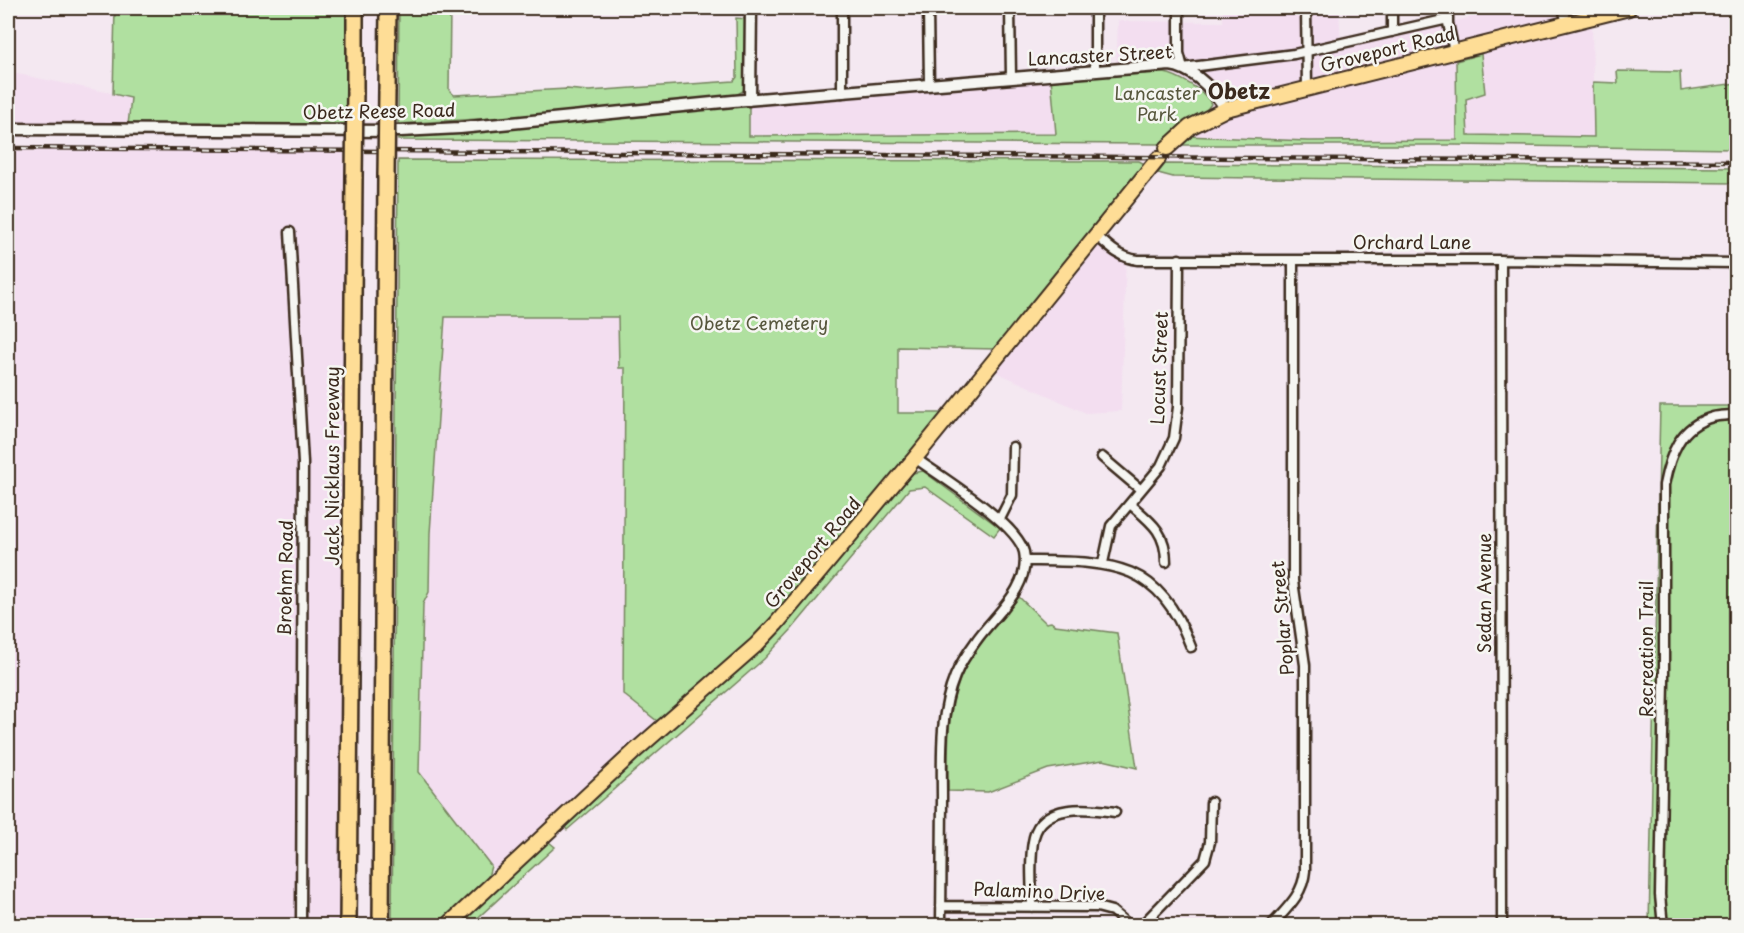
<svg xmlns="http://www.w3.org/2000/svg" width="1744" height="933" font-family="'Playpen Sans',sans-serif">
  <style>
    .built { fill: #f3def0 }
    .green { fill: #b0e0a0; stroke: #76855f; stroke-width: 1.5 }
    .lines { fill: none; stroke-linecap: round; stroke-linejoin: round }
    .minor-casing { stroke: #3b2a1e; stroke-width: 13 }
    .tertiary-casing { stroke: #3b2a1e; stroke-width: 15 }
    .primary-casing { stroke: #3b2a1e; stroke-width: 18 }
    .motorway-casing { stroke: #3b2a1e; stroke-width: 20 }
    .minor { stroke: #f6f6f2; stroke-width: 8 }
    .tertiary { stroke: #f6f6f2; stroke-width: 10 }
    .primary { stroke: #fedd96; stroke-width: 14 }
    .motorway { stroke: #fedd96; stroke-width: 15 }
    .rail-casing { stroke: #3b2a1e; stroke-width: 4.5 }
    .rail { stroke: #f6f6f2; stroke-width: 2; stroke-dasharray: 7; stroke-linecap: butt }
    .motorway-bridge-casing { stroke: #3b2a1e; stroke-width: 20; stroke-linecap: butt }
    .motorway-bridge { stroke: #fedd96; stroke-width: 15 }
    .labels { text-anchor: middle; stroke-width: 5; stroke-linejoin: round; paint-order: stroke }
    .street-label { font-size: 18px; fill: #3b2a1e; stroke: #f6f6f2 }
    .park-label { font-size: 18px; fill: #58583e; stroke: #f6f6f2 }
    .quarter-label { font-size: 21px; font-weight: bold; fill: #3b2a1e; stroke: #f6f6f2 }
  </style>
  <rect width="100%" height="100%" fill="#f4e8f1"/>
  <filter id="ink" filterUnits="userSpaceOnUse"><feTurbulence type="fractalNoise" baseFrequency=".0167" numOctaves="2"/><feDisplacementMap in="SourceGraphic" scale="12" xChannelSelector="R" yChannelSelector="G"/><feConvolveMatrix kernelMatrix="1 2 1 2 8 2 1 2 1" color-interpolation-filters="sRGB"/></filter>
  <g filter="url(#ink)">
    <path class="built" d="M1223 8H1339L1341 49 1509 8H1558L1560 21 1592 24 1594 137 1468 135 1466 99 1485 93 1481 54 1456 61 1457 140 1308 141 1056 134 749 136V104L1116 72 1118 21 1223 22Z
      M8 72 131 97 128 125 8 124Z
      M8 151 346 152 341 925 8 926Z
      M1104 236 1126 255 1121 411 1086 413 983 366Z
      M445 316 618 317 619 368 625 367 636 705 657 721 498 872 491 865 419 772 423 604 429 592 430 533Z"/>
    <path class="green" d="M115 8H347V126L128 125 131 98 113 94Z
      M399 8H450L449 90 454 95 567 89 589 91 734 81 737 77 736 18 748 19 746 84 743 91 734 96 510 117 398 124Z
      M1481 54 1485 93 1466 99 1468 135 1594 137 1593 82 1618 83 1617 71 1680 72 1681 91 1736 83V149L1454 145H1180L1186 136 1308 141 1457 140 1456 61Z
      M1164 73C1177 75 1206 91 1211 104L1205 112 1182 125 1162 144 398 140V136L749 104V136L1056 134 1051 78Z
      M398 160 1139 161 1147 165 997 349 898 347V413H945L775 619 728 665 657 721 623 694 625 368H619L618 317H445L430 533 429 592 423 604 419 772 491 866 488 877 438 925 392 926Z
      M1165 164 1736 168V183L1173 177 1158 173Z
      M1660 406H1736V925L1649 926Z
      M923 471 1000 528 994 536 925 487 909 489 792 629 764 659 567 830 565 827 568 821 796 609 913 473Z
      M1019 597 1046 623 1051 622 1055 625 1117 633 1137 768 1103 760 1048 769 988 792 948 791C948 738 945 698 974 651 986 632 1005 615 1019 597Z
      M549 842 555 847 470 925 456 926 543 843Z"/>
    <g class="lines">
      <defs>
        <path id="minor" d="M928 8 929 84
          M1010 8 1011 77
          M1179 8V53L1183 68 1294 54 1448 19
          M1306 8 1307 88
          M1448 8V23L1454 52
          M1563 8 1567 23
          M1392 32V8
          M1095 71V8
          M842 93V8
          M290 232 303 463 301 926
          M1096 235C1109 247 1120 258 1138 260H1501L1736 263
          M1501 260 1502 926
          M1102 457 1141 490
          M915 458C941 477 1017 523 1024 552 1031 588 994 615 976 641 968 652 960 664 955 676 939 715 942 757 942 798 942 840 941 883 941 926
          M1130 504C1151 522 1166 532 1166 562
          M1000 519 1012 495 1013 447
          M1025 561C1109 562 1157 558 1191 647
          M1103 563 1111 526 1161 466 1174 438 1178 407 1179 259
          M941 906 1097 907 1112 911 1130 926
          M1032 907C1032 886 1029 857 1034 837 1042 803 1089 808 1115 812
          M1141 926 1205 860 1210 842 1211 802
          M1271 926C1286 909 1303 895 1305 871V665L1293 581V260
          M1663 926 1660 895 1664 681V485C1670 455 1679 426 1713 417 1721 415 1729 416 1736 414"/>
        <path id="tertiary" d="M750 100 751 8
          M8 129 401 131 460 128 733 101 1170 65C1194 68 1213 90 1226 109"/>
        <path id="primary" d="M1167 148 1190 127 1226 109 1629 8
          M447 926 635 751 756 645 776 624 915 458 1158 159"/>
        <path id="motorway" d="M355 91V8
          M387 91 388 8
          M348 926 354 177
          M381 926 386 176"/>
      </defs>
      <use href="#minor" class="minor-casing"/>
      <use href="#tertiary" class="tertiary-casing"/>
      <use href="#primary" class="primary-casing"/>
      <use href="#motorway" class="motorway-casing"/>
      <use href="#minor" class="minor"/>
      <use href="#tertiary" class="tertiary"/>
      <use href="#primary" class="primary"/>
      <use href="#motorway" class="motorway"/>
      <defs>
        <path id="rail" d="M8 148 1736 162"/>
      </defs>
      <use href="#rail" class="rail-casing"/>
      <use href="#rail" class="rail"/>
      <defs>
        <path id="motorway-bridge" d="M386 176 387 91
          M354 177 355 91"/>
      </defs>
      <use href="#motorway-bridge" class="motorway-bridge-casing"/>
      <use href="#motorway-bridge" class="motorway-bridge"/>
    </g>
  </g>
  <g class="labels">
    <g class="street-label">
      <text transform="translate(1388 50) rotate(-14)" y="6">Groveport Road</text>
      <text transform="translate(1100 56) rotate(-3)" y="6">Lancaster Street</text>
      <text transform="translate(379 112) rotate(-1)" y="6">Obetz Reese Road</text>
      <text x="1412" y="249">Orchard Lane</text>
      <text transform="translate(1160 368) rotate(-88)" y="6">Locust Street</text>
      <text transform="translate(333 466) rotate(-90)" y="6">Jack Nicklaus Freeway</text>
      <text transform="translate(813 553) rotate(-50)" y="6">Groveport Road</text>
      <text transform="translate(286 578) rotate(-89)" y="6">Broehm Road</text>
      <text transform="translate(1485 593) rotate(-90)" y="6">Sedan Avenue</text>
      <text transform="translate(1283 618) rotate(-95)" y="6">Poplar Street</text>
      <text transform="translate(1647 649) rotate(-90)" y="6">Recreation Trail</text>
      <text transform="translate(1039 892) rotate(2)" y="6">Palamino Drive</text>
    </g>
    <g class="park-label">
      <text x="1157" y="100">Lancaster<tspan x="1157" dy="21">Park</tspan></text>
      <text x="759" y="330">Obetz Cemetery</text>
    </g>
    <g class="quarter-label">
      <text x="1239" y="99">Obetz</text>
    </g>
  </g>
  <rect width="1744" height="933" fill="none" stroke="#f6f6f2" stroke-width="30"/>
  <rect x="15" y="15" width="1714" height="903" fill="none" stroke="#3b2a1e" stroke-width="2" filter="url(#ink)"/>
</svg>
